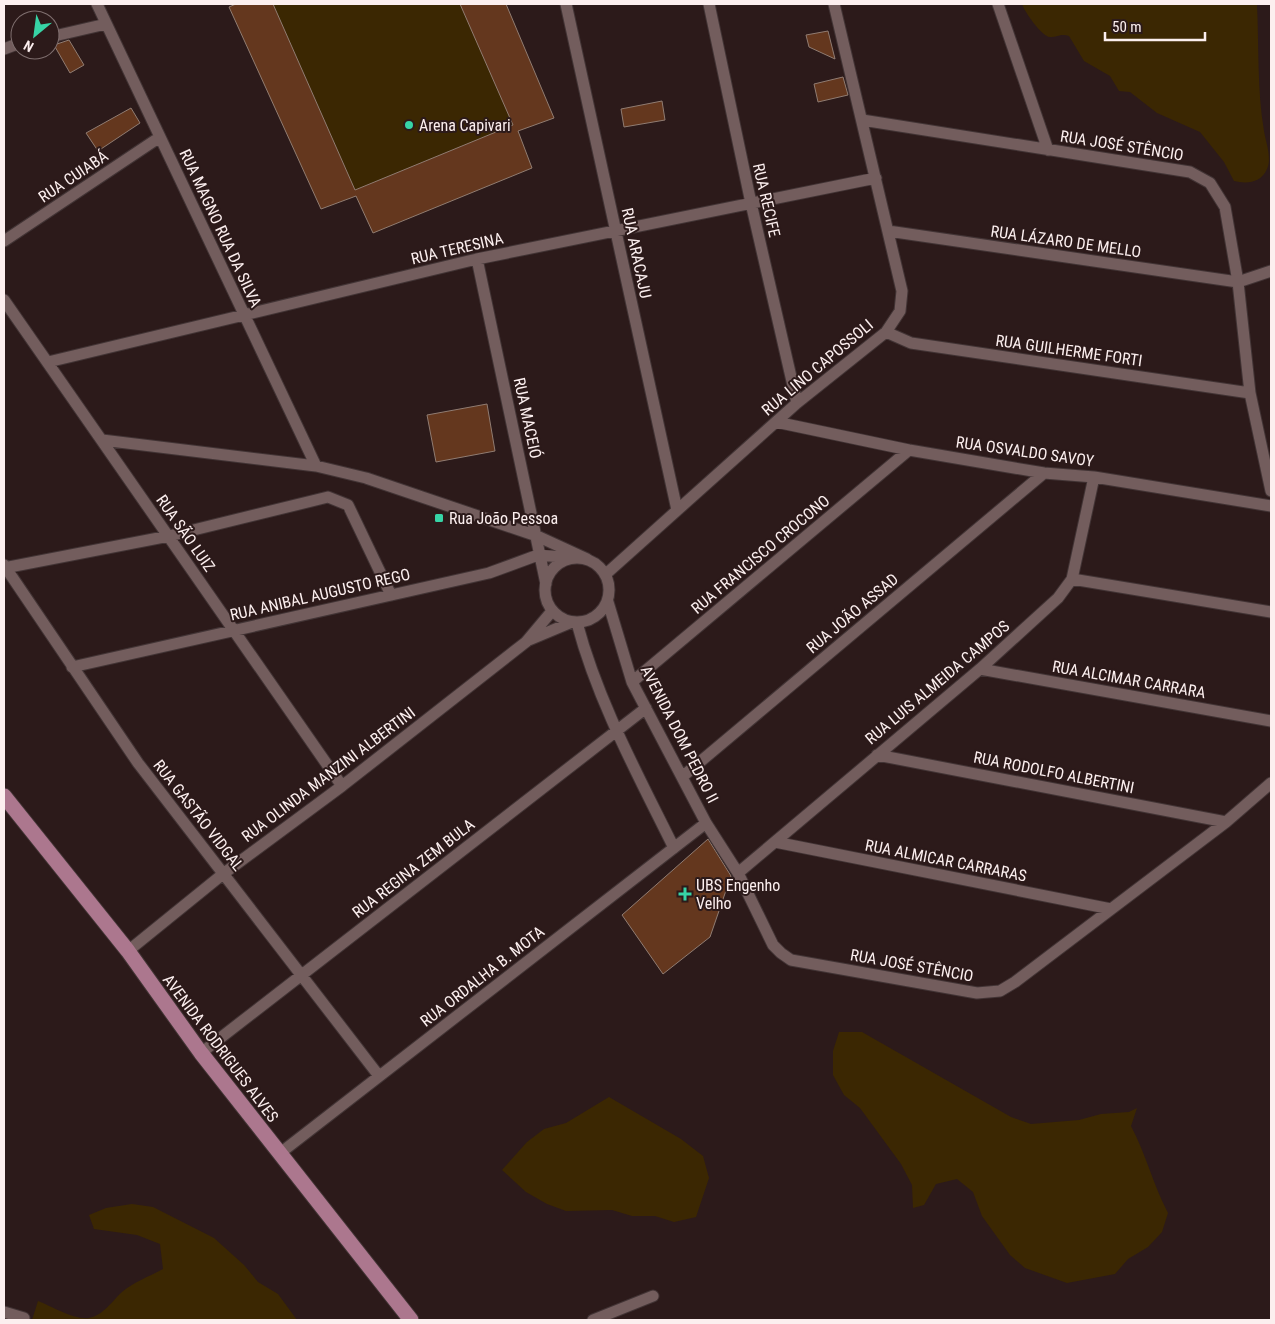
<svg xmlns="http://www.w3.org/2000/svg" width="1275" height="1324" font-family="'Roboto Condensed',sans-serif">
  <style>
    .green { fill: #3b2702 }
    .building { fill: #64371e; stroke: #907c72 }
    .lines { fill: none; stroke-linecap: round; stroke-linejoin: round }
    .street-casing { stroke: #423435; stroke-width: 13 }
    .primary-casing { stroke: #423435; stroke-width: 17 }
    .street { stroke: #735d5d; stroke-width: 11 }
    .primary { stroke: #ac778e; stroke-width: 15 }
    .poi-dot { fill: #37d4a6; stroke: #2c1a1a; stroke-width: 2 }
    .labels { text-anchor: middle; stroke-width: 4; stroke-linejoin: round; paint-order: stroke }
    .poi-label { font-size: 16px; fill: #fcefef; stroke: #2c1a1a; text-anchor: start }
    .street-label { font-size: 16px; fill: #fcefef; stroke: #2c1a1a }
  </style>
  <rect width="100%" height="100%" fill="#2c1a1a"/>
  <path class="green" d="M236 4H506L554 118 518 131 532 168 373 233 356 196 321 209 229 7Z
    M1022 4H1257C1259 46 1257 90 1264 131 1266 143 1272 158 1267 169 1261 183 1247 184 1234 181L1224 162 1200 132 1157 113 1130 92 1119 91 1110 76 1084 61 1069 36C1061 33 1058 37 1050 37 1042 37 1024 11 1022 4Z
    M839 1032H862L1011 1117 1031 1124 1079 1120 1101 1114 1129 1112 1137 1108 1131 1126C1146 1154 1153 1185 1168 1213L1162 1232 1148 1247 1128 1259 1115 1274 1067 1283 1025 1268 1010 1255 982 1216 973 1192 957 1179 936 1184 924 1205 913 1208 912 1185 901 1164 860 1108 844 1095 833 1075V1051Z
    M609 1097 681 1139 703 1156 709 1178 696 1217 674 1222 655 1216H632L612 1210 566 1211 547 1204 526 1192 502 1170 527 1142 544 1129 566 1123Z
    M132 1204 153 1207 214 1238 244 1265 258 1282 278 1294 297 1320H32L38 1301C51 1306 74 1320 89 1318 104 1315 112 1301 122 1292 134 1282 150 1276 163 1269L160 1244 137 1235 94 1229 89 1215 106 1208Z"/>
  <path class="building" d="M236 4H273L355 190 513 125 460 4H506L554 118 518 131 532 168 373 233 356 196 321 209 229 7Z
    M828 31 835 59 809 47 806 35Z
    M69 40 84 65 70 73 54 45Z
    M843 77 848 95 818 102 814 84Z
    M662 101 665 120 624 127 621 109Z
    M131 108 140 123 98 151 86 133Z
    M487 404 495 451 436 462 427 415Z
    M708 839 731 876 710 937 663 974 622 915Z"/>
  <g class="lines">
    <defs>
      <path id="street" d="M97 4 316 466
        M566 4 677 510
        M709 4 751 203 797 403
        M998 4 1048 150
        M50 37 106 24
        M4 49 20 43
        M862 120 1190 172 1210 183 1225 207 1238 282 1250 393 1271 491
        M888 231 1238 282 1271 271
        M4 241 160 137
        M477 259 546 584
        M4 300 342 786
        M886 332 911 343 1250 393
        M48 362 477 259 876 178
        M776 422 909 450 1044 473 1094 477 1271 506
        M102 440 316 466 366 478 537 536 587 559
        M545 590a32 32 0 1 1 64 0a32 32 0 1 1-64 0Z
        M4 565 138 763 379 1076
        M4 568 169 536 328 497 348 505 391 595
        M606 574 797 403 886 332 900 311 902 291 834 4
        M1072 579 1271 612
        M608 602 632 682 706 823 738 873 773 945 781 953 791 960 977 993 1000 991 1015 982 1226 822 1271 783
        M577 623C598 702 638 775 674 848
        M529 640 572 622
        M72 667 489 573 538 555 574 558
        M980 669 1271 721
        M632 682 909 450
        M877 755 1226 822
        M682 777 1044 473
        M775 842 1111 909
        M738 873 980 669 1058 598 1072 579 1094 477
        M128 951 223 874 342 786 526 642 552 611
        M201 1053 646 708
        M279 1154 706 823
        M4 1312 24 1318
        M593 1320 653 1296"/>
      <path id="primary" d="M4 796 128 951 201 1053 411 1320"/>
    </defs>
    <use href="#street" class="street-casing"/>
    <use href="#primary" class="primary-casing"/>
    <use href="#street" class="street"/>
    <use href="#primary" class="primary"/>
  </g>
  <g class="poi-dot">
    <circle cx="409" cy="125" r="5"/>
    <rect x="434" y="513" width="10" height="10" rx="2.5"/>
    <path d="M682.5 886.5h5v5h5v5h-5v5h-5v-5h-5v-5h5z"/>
  </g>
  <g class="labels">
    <g class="poi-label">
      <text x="419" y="131">Arena Capivari</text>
      <text x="449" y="524">Rua João Pessoa</text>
      <text x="696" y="891">UBS Engenho<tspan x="696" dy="18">Velho</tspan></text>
    </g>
    <g class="street-label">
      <text transform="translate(1122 145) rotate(9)" y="6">RUA JOSÉ STÊNCIO</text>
      <text transform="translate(73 176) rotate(-34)" y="6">RUA CUIABÁ</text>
      <text transform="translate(767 200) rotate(77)" y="6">RUA RECIFE</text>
      <text transform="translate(221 228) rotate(65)" y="6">RUA MAGNO RUA DA SILVA</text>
      <text transform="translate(1066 241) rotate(8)" y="6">RUA LÁZARO DE MELLO</text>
      <text transform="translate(457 248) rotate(-13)" y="6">RUA TERESINA</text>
      <text transform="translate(637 253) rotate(78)" y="6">RUA ARACAJU</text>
      <text transform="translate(1069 350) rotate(8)" y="6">RUA GUILHERME FORTI</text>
      <text transform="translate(817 367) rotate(-40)" y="6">RUA LINO CAPOSSOLI</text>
      <text transform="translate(528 418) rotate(78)" y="6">RUA MACEIÓ</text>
      <text transform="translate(1025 451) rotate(8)" y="6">RUA OSVALDO SAVOY</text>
      <text transform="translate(186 533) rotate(55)" y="6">RUA SÃO LUIZ</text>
      <text transform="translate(760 554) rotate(-40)" y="6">RUA FRANCISCO CROCONO</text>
      <text transform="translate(320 594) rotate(-13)" y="6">RUA ANIBAL AUGUSTO REGO</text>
      <text transform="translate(852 613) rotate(-40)" y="6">RUA JOÃO ASSAD</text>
      <text transform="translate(1129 679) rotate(10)" y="6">RUA ALCIMAR CARRARA</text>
      <text transform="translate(937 682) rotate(-40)" y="6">RUA LUIS ALMEIDA CAMPOS</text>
      <text transform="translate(680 734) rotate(63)" y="6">AVENIDA DOM PEDRO II</text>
      <text transform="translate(1054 772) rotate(11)" y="6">RUA RODOLFO ALBERTINI</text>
      <text transform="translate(328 774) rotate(-37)" y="6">RUA OLINDA MANZINI ALBERTINI</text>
      <text transform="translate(199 815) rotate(52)" y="6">RUA GASTÃO VIDGAL</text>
      <text transform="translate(946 860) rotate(11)" y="6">RUA ALMICAR CARRARAS</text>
      <text transform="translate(413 868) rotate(-38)" y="6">RUA REGINA ZEM BULA</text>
      <text transform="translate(912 965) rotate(10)" y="6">RUA JOSÉ STÊNCIO</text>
      <text transform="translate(482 976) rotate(-38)" y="6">RUA ORDALHA B. MOTA</text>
      <text transform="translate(221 1048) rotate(53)" y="6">AVENIDA RODRIGUES ALVES</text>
    </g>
  </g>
  <rect width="1275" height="1324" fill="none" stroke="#fcefef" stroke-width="10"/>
  <g transform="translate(35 35) rotate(209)"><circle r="24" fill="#2c1a1a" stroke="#7f6f6f"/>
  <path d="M0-4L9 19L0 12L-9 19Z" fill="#37d4a6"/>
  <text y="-8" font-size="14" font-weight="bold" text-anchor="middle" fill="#fcefef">N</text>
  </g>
  <path d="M1105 32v8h100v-8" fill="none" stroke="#fcefef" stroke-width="2.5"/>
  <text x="1112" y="32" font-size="15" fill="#fcefef" stroke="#2c1a1a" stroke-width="4" paint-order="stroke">50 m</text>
</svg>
